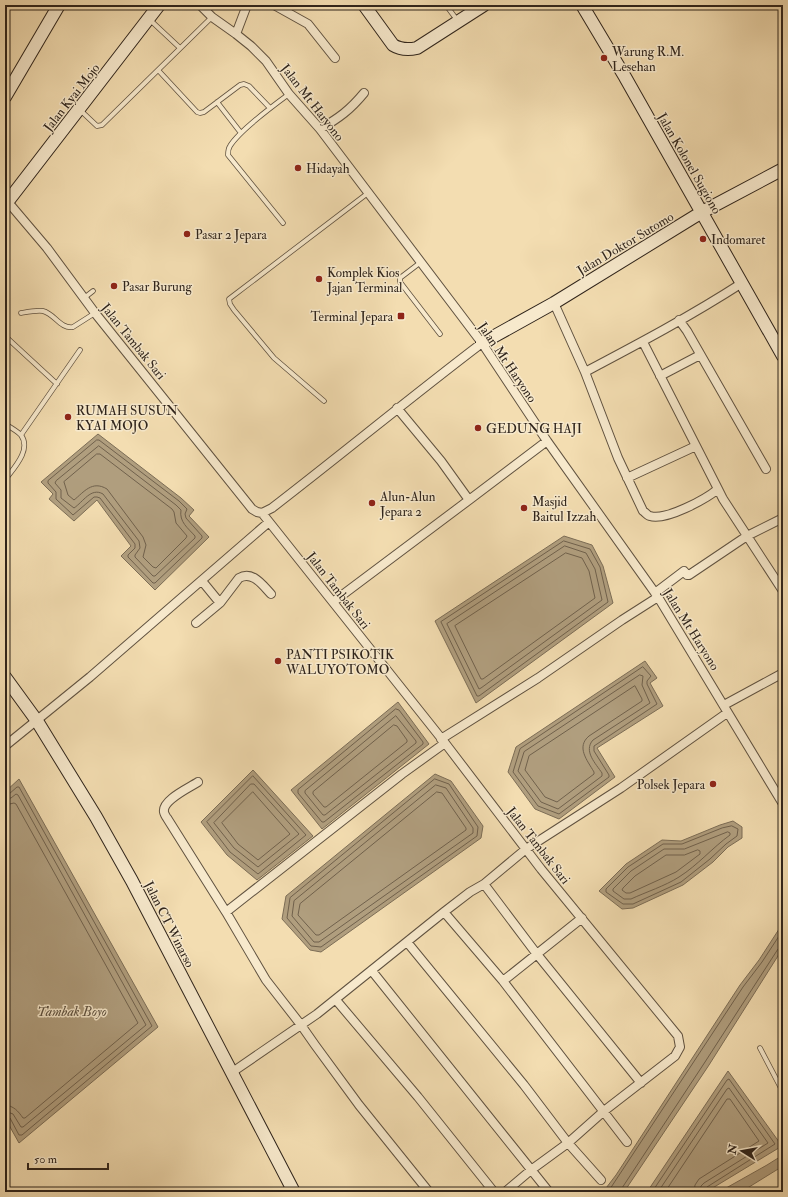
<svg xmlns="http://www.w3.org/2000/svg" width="788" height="1197" font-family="'IM FELL Double Pica',serif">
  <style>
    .water { fill: #b09e7e; stroke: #7c6d56 }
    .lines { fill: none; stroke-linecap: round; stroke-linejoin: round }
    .shore { stroke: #70614c; stroke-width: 1 }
    .lane-casing { stroke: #605240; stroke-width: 5.5 }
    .street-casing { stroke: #605240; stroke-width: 10 }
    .secondary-casing { stroke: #2f241b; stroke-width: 14 }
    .lane { stroke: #f7e9cc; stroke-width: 4 }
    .street { stroke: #f7e9cc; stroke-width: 8 }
    .secondary { stroke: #f7e9cc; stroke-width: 12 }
    .poi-dot { fill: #8f2418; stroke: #f7e9cc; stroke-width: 1.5 }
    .labels { text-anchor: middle; stroke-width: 3; stroke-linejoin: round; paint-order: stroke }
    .poi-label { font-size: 13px; fill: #2f241b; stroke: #f7e9cc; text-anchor: start }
    .street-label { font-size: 13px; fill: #2f241b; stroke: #f7e9cc }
    .water-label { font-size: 14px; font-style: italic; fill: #5c4f3e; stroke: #f7e9cc }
  </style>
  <rect width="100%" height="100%" fill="#f3ddb1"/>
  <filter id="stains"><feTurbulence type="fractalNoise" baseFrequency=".005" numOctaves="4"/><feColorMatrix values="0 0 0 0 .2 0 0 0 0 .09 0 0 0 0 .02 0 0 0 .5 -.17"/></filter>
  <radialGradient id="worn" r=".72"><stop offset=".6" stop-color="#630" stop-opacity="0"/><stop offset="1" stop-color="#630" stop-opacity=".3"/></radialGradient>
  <path class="water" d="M98 434 181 498 194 510 189 516 209 537 155 590 121 556 131 546 97 500 74 521 49 499 53 494 41 482Z
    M564 536 592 545 603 566 613 603 476 703 435 621Z
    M645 661 657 678 650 683 663 706 597 748 615 777 559 819 535 809 508 772 516 747Z
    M398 702 429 744 322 829 291 790Z
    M253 770 313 836 257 880 227 855 201 822Z
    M435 774 451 781 483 826 481 838 321 952 310 950 282 919 286 896Z
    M19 779 158 1027 19 1143 5 1118V792Z
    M733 821 742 827V838L728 847 713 862 683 885 633 908 622 909 599 891 626 864 662 840 681 841 720 825Z
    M783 923V948L709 1065 624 1192H603L616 1175 740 985 759 960Z
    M728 1071 782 1146 706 1192H647Z
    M783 1155V1166L741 1192H719L767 1165Z"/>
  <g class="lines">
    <path class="shore" d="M97 440H99L179 501 187 509 185 514 186 518 202 536V538L155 583H153L128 557V555L135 548V544L100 498 97 497H94L73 515 56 499V492L48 483V481Z
      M99 446 176 505 181 510C179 522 188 528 195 536V538L155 576H153L135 557V555L140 548 139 541 103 494C91 487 83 502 74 508L61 498V490L55 483 56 481Z
      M97 454H100L172 509 174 512 176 523 187 536 186 538 156 568 153 567 143 557 146 545 143 537 107 489C92 480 84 492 74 500L68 495 64 482Z
      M564 541 590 549 600 567 608 602 479 696H477L441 622Z
      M565 546 586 553 595 569 602 600 481 688 479 689 447 624Z
      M566 553 582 558 589 571 595 598 483 679H481L455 626Z
      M643 667 651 676 647 681V684L657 704 594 746V751L609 775V777L559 814 538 806 513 772 520 749Z
      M640 675 643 676 642 685 650 703 593 740C583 751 596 764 602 773V776L558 809 541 802 518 771 524 752Z
      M635 686 642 699V701L589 736C576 747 587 760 594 772V774L557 802 545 797 525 770 529 756Z
      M396 709 399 710 423 742V744L324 822H322L298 793V790Z
      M396 716 416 741V743L325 815H323L305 793V791Z
      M394 725 397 726 407 740V742L326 807H324L313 794V792Z
      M253 776 306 835 258 874 230 852 207 822Z
      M435 779 449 784 478 827 477 836 321 947 311 946 287 918 290 898Z
      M251 784H254L299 834 258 867 234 848 214 823Z
      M436 785 446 788 473 828V833L319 942H314L292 916 294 901Z
      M253 792 290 834 258 860 238 844 222 823Z
      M437 792 442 793 466 828V830L319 935H316L298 915 300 904Z
      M5 794H9L17 787H19L152 1026 22 1135H19L10 1118 5 1117
      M5 799 11 798 16 794 18 795 146 1025 23 1127H21L13 1114 5 1111
      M5 805 14 803 16 804 138 1023 25 1118H23C18 1111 14 1106 5 1105
      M732 826 738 829 737 836 726 844 710 859 681 882 633 904H623L606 892V889L628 867 663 844H682L722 828Z
      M728 832 730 833V835C712 848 698 865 679 877 665 886 646 892 631 899H624L613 891V889L631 871 664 849H684Z
      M698 850 700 851V854L676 872 630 893H626L622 890 623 888 635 876 666 855H684Z
      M608 1192 743 987 762 962 783 930
      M621 1192 622 1188 705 1062 778 949 783 946
      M652 1192 727 1080 729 1079 775 1144 707 1187 705 1192
      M658 1192 727 1089 729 1088 768 1143 704 1183 701 1186 700 1192
      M665 1192 727 1099H730L759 1141 699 1179 695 1185 694 1192"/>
    <defs>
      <path id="lane" d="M446 5 457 20
        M149 19 180 48
        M158 70 197 112 200 113 204 112 240 85 244 84 249 86 270 108
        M217 102 241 133
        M79 109 97 126 102 125 212 17
        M283 223 228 155C228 152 228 149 230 146 239 131 274 105 289 94
        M421 262 400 278V282L440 334
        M84 298 93 291
        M21 313C27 312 37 310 43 311 55 314 60 329 73 327L95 313
        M5 336 57 384
        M324 401 274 358 234 310 230 304 229 299 368 193
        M5 424C10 427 17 431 21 435 32 450 13 469 5 480
        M21 435 80 350
        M760 1048 783 1092"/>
      <path id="street" d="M200 5 212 17 236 34 251 46 266 61 289 94 320 129 482 343 547 441 658 597 783 804
        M274 5 308 24 335 58
        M236 34 247 5
        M320 129C339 118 350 110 364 93
        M8 202 47 248 95 313 252 509 257 512 262 513 445 743 541 869 678 1036 680 1047 675 1056 604 1111 568 1143 531 1170 505 1192
        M742 283C691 316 638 344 585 372L618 458 643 511C645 512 648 516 650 516 666 521 706 499 718 489L723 499 783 591
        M554 303 585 372
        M679 320 687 331 766 469
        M643 342 718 489
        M660 376 700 355
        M627 478 696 446
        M469 500 547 441
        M262 513 272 508C342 454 411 397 482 343
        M655 593 684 571 687 575H689L747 536 783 518
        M333 602 469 500 441 461 397 408
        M220 603 239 578C253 570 263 586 271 594
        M196 623 220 603 202 581
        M724 705 783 673
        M441 739 538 678 622 620 658 597
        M5 746 90 677 269 522
        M198 782C189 788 162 800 164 812 164 813 166 817 167 818L226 912 266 980 301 1025 315 1045 359 1105 429 1192
        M484 884 536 953 641 1083
        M226 912 402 774 445 743
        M444 912 503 981 627 1142
        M407 942 524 1085 568 1143 601 1180
        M372 971 549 1192
        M503 981 582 918
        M336 1000 418 1097 494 1192
        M231 1073 317 1014 444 912 470 892 484 884 526 849 621 788 727 713"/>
      <path id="secondary" d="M364 5 393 45C401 50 408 50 417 48L484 5
        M582 5 625 77 783 356
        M5 97 59 5
        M5 205 159 5
        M482 343 554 303 702 212 783 169
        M5 677 37 721 96 817 132 881 294 1192"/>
    </defs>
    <use href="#lane" class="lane-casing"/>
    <use href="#street" class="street-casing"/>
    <use href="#secondary" class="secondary-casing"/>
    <use href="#lane" class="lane"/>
    <use href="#street" class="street"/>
    <use href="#secondary" class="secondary"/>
  </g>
  <g class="poi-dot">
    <circle cx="604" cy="58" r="4"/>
    <circle cx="298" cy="168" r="4"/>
    <circle cx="187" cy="234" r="4"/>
    <circle cx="703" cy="239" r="4"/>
    <circle cx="319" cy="279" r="4"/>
    <circle cx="114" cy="286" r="4"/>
    <rect x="397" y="312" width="8" height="8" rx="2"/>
    <circle cx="68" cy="417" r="4"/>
    <circle cx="478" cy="428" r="4"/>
    <circle cx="372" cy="503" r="4"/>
    <circle cx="524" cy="508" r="4"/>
    <circle cx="278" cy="661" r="4"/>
    <circle cx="713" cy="784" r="4"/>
  </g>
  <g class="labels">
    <g class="poi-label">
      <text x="612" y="56">Warung R.M.<tspan x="612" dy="15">Lesehan</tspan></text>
      <text x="306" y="173">Hidayah</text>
      <text x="195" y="239">Pasar 2 Jepara</text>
      <text x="711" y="244">Indomaret</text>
      <text x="327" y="277">Komplek Kios<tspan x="327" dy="15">Jajan Terminal</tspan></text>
      <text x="122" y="291">Pasar Burung</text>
      <text x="393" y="321" text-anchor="end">Terminal Jepara</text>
      <text x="76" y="415">RUMAH SUSUN<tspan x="76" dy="15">KYAI MOJO</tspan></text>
      <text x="486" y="433">GEDUNG HAJI</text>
      <text x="380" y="501">Alun-Alun<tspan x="380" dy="15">Jepara 2</tspan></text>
      <text x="532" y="506">Masjid<tspan x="532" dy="15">Baitul Izzah</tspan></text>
      <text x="286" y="659">PANTI PSIKOTIK<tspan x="286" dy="15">WALUYOTOMO</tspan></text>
      <text x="705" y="789" text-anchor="end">Polsek Jepara</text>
    </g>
    <g class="street-label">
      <text transform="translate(71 97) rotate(-52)" y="5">Jalan Kyai Mojo</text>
      <text transform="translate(313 102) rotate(52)" y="5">Jalan Mt Haryono</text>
      <text transform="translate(690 163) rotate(60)" y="5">Jalan Kolonel Sugiono</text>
      <text transform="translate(625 243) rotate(-31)" y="5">Jalan Doktor Sutomo</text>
      <text transform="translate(134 341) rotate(51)" y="5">Jalan Tambak Sari</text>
      <text transform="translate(508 362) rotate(56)" y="5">Jalan Mt Haryono</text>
      <text transform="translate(339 590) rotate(52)" y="5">Jalan Tambak Sari</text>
      <text transform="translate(692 629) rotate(58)" y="5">Jalan Mt Haryono</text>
      <text transform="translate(539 845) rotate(52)" y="5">Jalan Tambak Sari</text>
      <text transform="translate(170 924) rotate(63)" y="5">Jalan CT Winarso</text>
    </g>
    <g class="water-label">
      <text x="72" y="1016">Tambak Boyo</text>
    </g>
  </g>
  <rect width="788" height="1197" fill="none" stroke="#f3ddb1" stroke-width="20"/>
  <rect x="6" y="6" width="776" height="1185" fill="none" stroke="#2f241b" stroke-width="2"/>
  <rect x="10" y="10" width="768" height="1177" fill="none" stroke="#2f241b"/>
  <g transform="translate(742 1151) rotate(281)" stroke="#f7e9cc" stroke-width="3" paint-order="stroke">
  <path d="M0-3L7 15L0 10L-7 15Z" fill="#2f241b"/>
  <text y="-6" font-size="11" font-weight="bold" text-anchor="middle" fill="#2f241b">N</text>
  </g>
  <path d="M28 1163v6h80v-6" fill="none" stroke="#2f241b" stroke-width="2"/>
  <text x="34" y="1163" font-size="12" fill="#2f241b" stroke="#f7e9cc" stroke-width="3" paint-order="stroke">50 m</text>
  <rect width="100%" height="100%" filter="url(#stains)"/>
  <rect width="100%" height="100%" fill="url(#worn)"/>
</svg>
